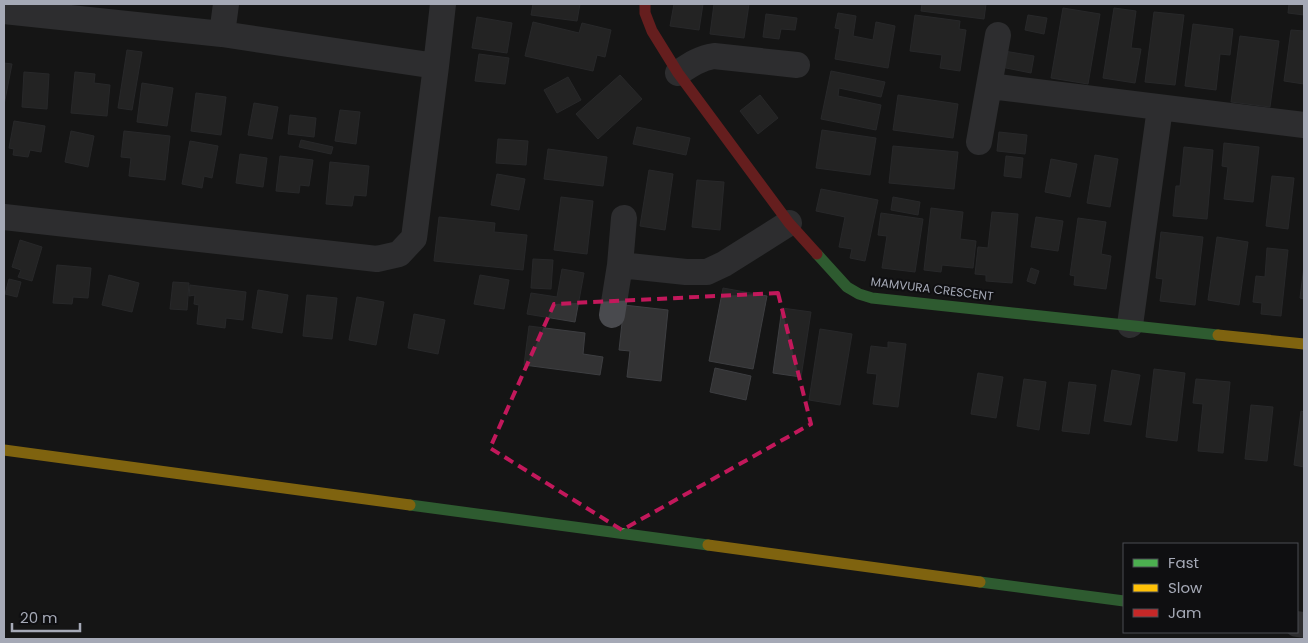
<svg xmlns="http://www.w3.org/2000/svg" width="1308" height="643" font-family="Poppins,sans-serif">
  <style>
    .building { fill: #333334; stroke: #3d3e41 }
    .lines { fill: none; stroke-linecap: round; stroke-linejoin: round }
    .street { stroke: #494a4e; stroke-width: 26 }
    .fast { stroke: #4caf50; stroke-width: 11 }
    .slow { stroke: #ffc107; stroke-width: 11 }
    .jam { stroke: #c62828; stroke-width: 11 }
    .marked { fill: none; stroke: #c2185b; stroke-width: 4; stroke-dasharray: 10 6; stroke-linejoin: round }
    .labels { text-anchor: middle; stroke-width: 4; stroke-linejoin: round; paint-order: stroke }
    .street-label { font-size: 12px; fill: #a5a9b6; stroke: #0f0f11 }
  </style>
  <rect width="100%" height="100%" fill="#151515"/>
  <path class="building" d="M533 4H580L577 21 531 15Z
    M674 4H703L699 30 670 26Z
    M714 4H749L744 38 710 34Z
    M922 4H986L984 19 921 11Z
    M1289 4H1304V15L1288 13Z
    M1063 8 1100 14 1088 84 1051 78Z
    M1114 8 1136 11 1131 48 1141 49 1135 83 1103 78Z
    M1154 12 1184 15 1175 85 1145 82Z
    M838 13 856 16 853 36 873 40 876 22 895 26 888 68 835 59 840 29 835 28Z
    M766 14 797 18 795 30 781 29 779 39 763 37Z
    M915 15 960 21 959 29 966 30 960 71 940 68 942 55 910 51Z
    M1028 15 1047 18 1044 34 1025 30Z
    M477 17 512 23 507 53 472 48Z
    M533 22 579 33 582 23 611 30 605 57 597 55 593 71 525 56Z
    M1193 24 1233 29 1230 55 1220 54 1216 90 1185 86Z
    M1291 30 1304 31V84L1284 81Z
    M1240 36 1279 41 1270 107 1231 102Z
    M127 50 142 52 132 110 118 108Z
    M1004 51 1034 56 1031 73 1001 67Z
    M479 54 509 58 505 84 475 81Z
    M4 63 12 64 4 105Z
    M831 71 885 82 881 97 839 88 838 96 881 105 876 130 821 119Z
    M24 72 49 74 47 109 22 107Z
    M75 72 95 74 94 83 110 85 107 116 71 113Z
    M620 75 642 99 598 139 576 114Z
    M568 77 581 100 557 113 544 90Z
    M142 83 173 88 167 126 137 122Z
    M196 93 226 97 221 135 191 131Z
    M760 95 778 118 758 134 740 111Z
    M898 95 958 104 953 138 893 130Z
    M254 103 278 107 272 139 248 135Z
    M340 110 360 112 356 144 335 141Z
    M290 115 316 118 314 137 288 134Z
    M14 121 45 126 41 152 30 150 28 157 13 155 14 149 9 148Z
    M637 127 690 138 686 155 633 144Z
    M822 130 876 138 870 175 816 168Z
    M71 131 94 136 88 167 65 162Z
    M124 131 170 136 165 180 129 176 131 158 121 157Z
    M999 132 1027 135 1025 154 997 151Z
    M498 139 528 141 526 165 496 163Z
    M301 140 333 147 331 154 299 147Z
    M190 141 218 146 212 178 204 176 202 188 182 184Z
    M1224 143 1259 147 1253 202 1224 199 1228 167 1222 166Z
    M893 146 958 152 954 189 889 183Z
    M1184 147 1213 150 1207 219 1173 216 1176 186H1180Z
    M548 149 607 157 603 186 544 179Z
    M240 154 267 158 263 187 236 183Z
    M1095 155 1118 159 1110 207 1087 203Z
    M280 156 313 160 309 186 300 185 299 193 276 191Z
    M1006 156 1023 158 1021 178 1004 176Z
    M1051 159 1077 164 1070 197 1045 192Z
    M330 162 369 166 366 196 354 195 352 206 326 204Z
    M649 170 673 174 665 230 640 226Z
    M497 174 525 179 519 210 491 205Z
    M1272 176 1294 178 1288 229 1266 226Z
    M697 180 724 182 720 230 692 227Z
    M821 189 878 200 865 261 850 258 852 249 839 247 845 217 816 211Z
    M561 197 593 201 587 254 554 250Z
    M893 197 920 202 918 215 891 210Z
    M931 208 963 212 960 239 976 241 973 268 942 265 941 272 924 270Z
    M992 212 1018 214 1012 283 986 281V275L975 274 978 247 988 248Z
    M881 213 923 219 915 272 882 268 887 236 878 235Z
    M439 217 495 223 494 232 527 235 523 270 434 261Z
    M1036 217 1063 221 1058 251 1031 247Z
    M1078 218 1106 222 1101 254 1111 256 1106 289 1074 285 1075 276 1070 275Z
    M1161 232 1203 237 1195 305 1160 301 1163 279 1156 278Z
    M1217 237 1248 242 1239 305 1208 300Z
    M20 240 42 247 32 281 18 277 21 270 12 267Z
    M1267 248 1288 250 1281 316 1261 314 1262 303 1253 302 1256 276 1265 277Z
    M533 259 553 260 551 289 531 288Z
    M57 265 91 268 88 298 73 297 72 304 53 303Z
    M1304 266V299L1300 298Z
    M1031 268 1039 271 1035 284 1027 281Z
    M562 269 584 273 575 322 527 314 531 293 557 297Z
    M109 275 139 283 132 312 102 305Z
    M480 275 509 280 504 309 474 304Z
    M9 279 21 282 17 297 5 294Z
    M173 282 189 283 187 310 170 309Z
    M190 285 246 292 243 320 226 318 225 328 197 324 199 305 194 304 195 295 189 296Z
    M723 288 767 296 753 369 709 361Z
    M258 290 288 295 282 333 252 328Z
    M307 295 337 298 332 339 303 336Z
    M357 297 384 302 376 345 349 340Z
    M624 305 668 310 661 381 627 377 630 351 619 350Z
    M782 308 811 312 801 377 773 373Z
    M414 314 445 320 438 354 408 348Z
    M529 326 585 333 583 354 603 357 600 375 524 365Z
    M820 329 852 334 840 405 809 400Z
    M888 342 906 344 898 407 873 404 877 374 867 373 871 346 888 348Z
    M715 368 751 376 746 400 710 392Z
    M1154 369 1185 373 1177 441 1146 437Z
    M1112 370 1140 375 1131 425 1104 421Z
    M978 373 1003 377 996 418 971 414Z
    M1024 379 1046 382 1039 430 1017 426Z
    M1196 379 1230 382 1223 453 1198 451 1203 404 1193 403Z
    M1069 382 1096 385 1089 434 1062 431Z
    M1251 405 1273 407 1267 461 1245 459Z
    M1301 411 1304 412V467L1294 465Z"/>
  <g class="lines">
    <path class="street" d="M4 11 222 34 436 66
      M222 34 226 4
      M678 73C690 65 700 58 714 56L797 65
      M990 86 1304 125
      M979 142 998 35
      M4 217 377 259 399 254 414 238 436 66 443 4
      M620 265 686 272H707L724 264 789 223
      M612 315 620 265 624 218
      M1130 325 1160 108
      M1297 624 1304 625"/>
    <path class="fast" d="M817 254 847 287 859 294 872 298 1218 335
      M410 505 708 545
      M980 582 1124 601"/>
    <path class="slow" d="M1218 335 1304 344
      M4 450 410 505
      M708 545 980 582"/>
    <path class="jam" d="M645 4V13L652 31 678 73 789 223 817 254"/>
  </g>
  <path d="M0 0H1308V643H0ZM778 293 811 424 622 530 490 448 554 304Z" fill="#151515" fill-opacity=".55" fill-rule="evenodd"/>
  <path class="marked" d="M778 293 811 424 622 530 490 448 554 304Z"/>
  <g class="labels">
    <g class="street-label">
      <text transform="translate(932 289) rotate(7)" y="4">MAMVURA CRESCENT</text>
    </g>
  </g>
  <rect width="1308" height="643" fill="none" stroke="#a5a9b6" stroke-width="10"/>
  <rect x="1123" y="543" width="175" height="90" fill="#0f0f11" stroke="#4b4d53"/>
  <rect x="1133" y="559" width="25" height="8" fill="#4caf50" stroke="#4b4d53"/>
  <text x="1168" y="568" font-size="15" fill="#a5a9b6">Fast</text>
  <rect x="1133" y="584" width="25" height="8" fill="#ffc107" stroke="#4b4d53"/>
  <text x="1168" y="593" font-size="15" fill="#a5a9b6">Slow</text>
  <rect x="1133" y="609" width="25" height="8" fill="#c62828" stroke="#4b4d53"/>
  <text x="1168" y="618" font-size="15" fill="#a5a9b6">Jam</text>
  <path d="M12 623v8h68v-8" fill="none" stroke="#a5a9b6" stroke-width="2.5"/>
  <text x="20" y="623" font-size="15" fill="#a5a9b6" stroke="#0f0f11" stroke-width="4" paint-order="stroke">20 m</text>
</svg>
